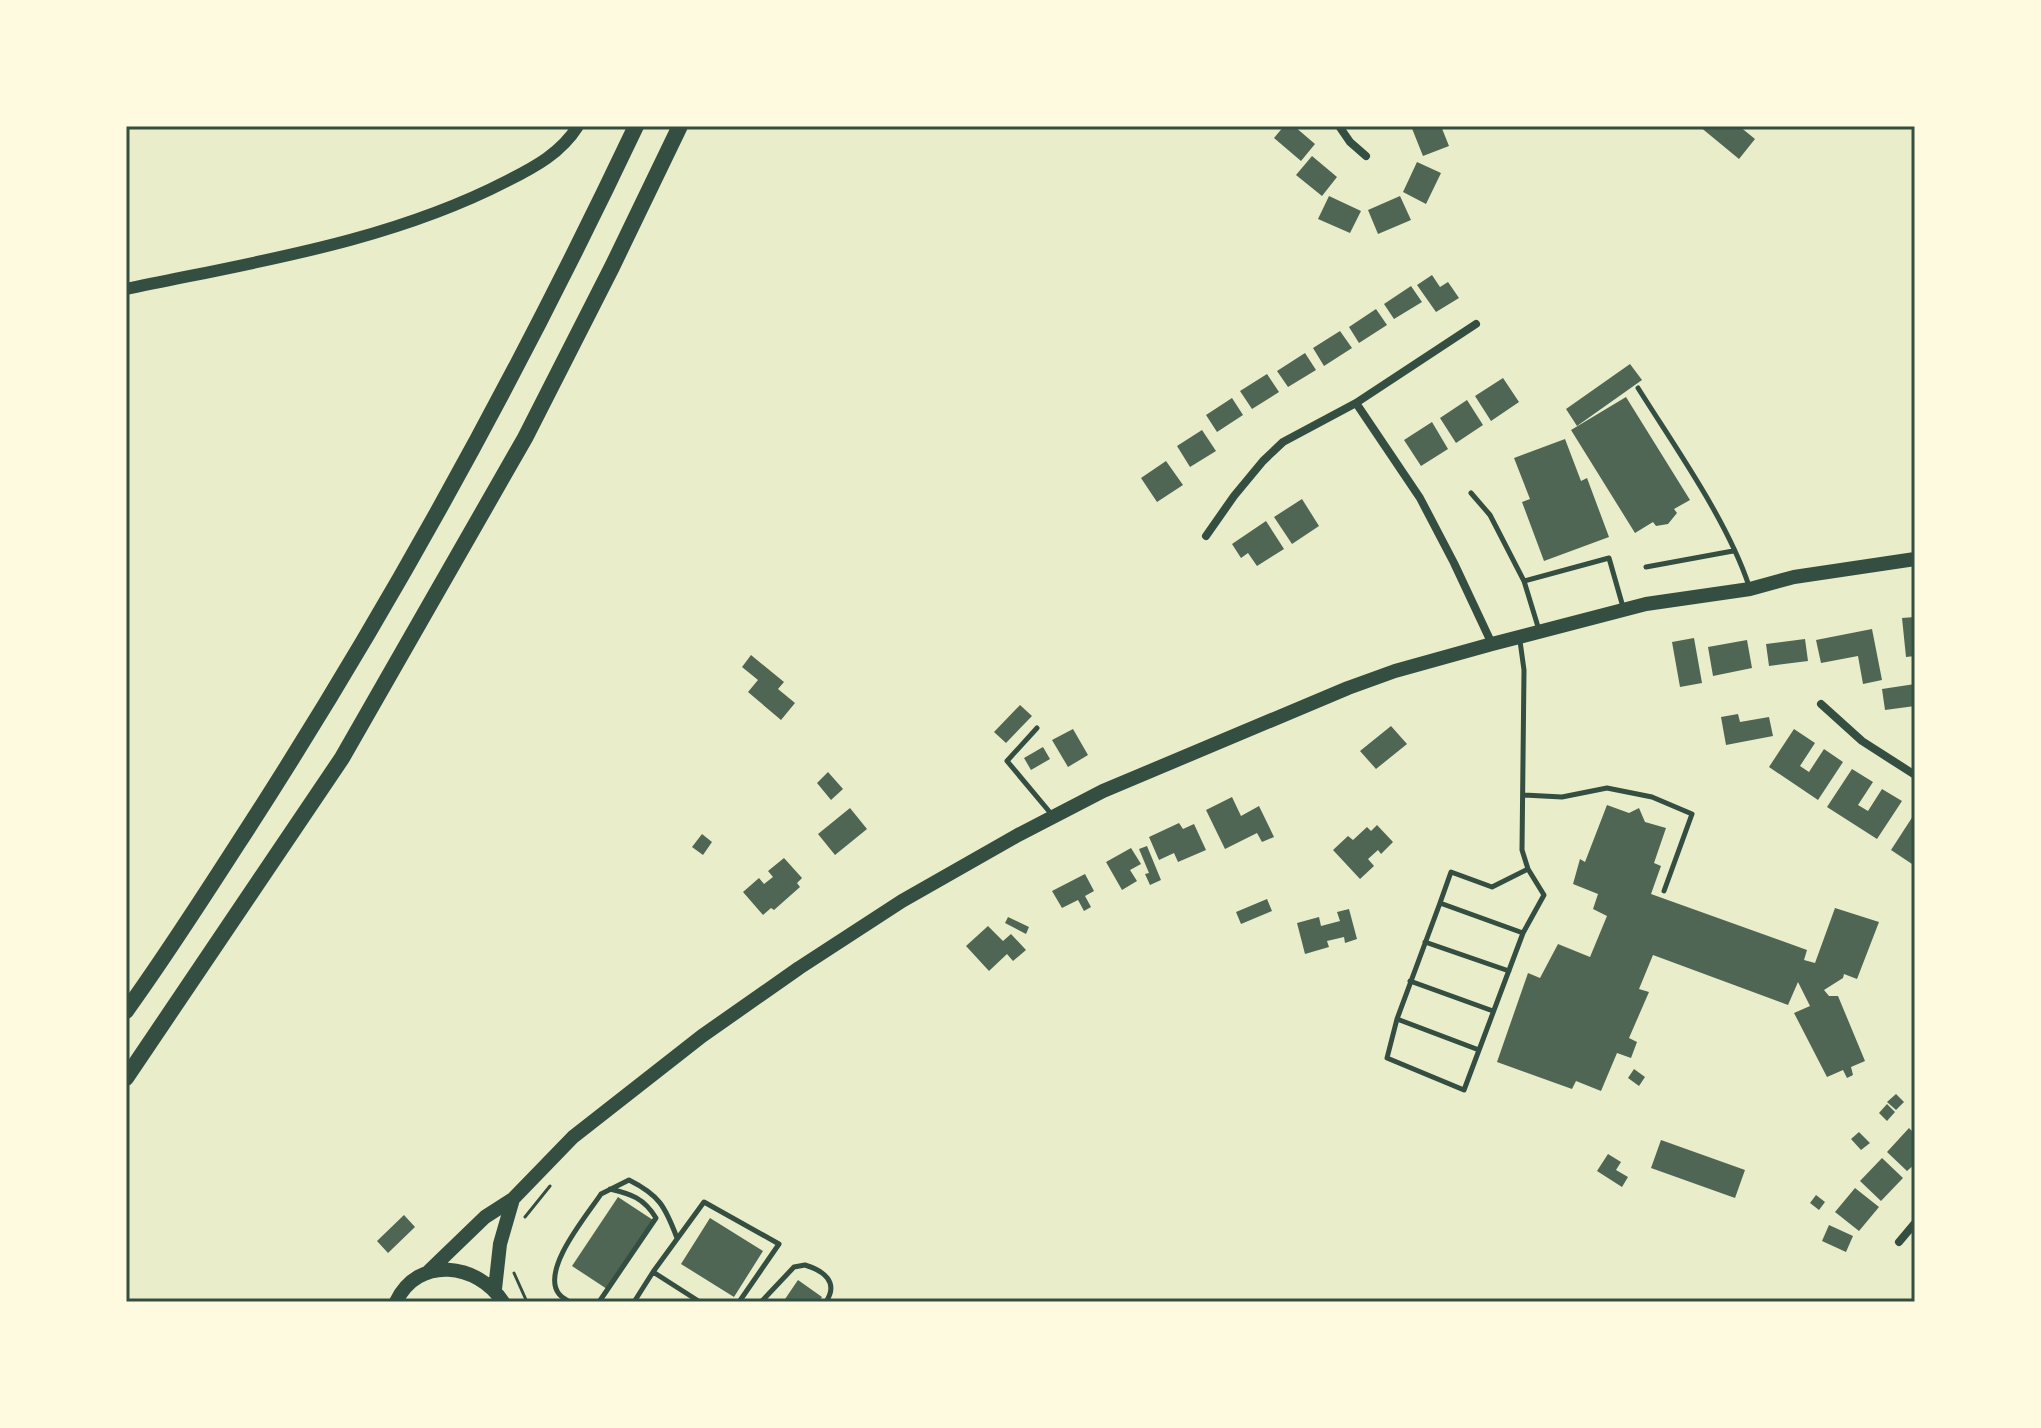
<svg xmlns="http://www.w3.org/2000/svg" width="2041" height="1428" font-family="'Playfair Display',serif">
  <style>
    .building { fill: #4f6655 }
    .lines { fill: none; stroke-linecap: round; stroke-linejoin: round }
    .path { stroke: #344e41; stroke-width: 3 }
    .service { stroke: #344e41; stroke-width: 5 }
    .minor { stroke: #344e41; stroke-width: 8 }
    .tertiary { stroke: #344e41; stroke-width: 12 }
    .secondary { stroke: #344e41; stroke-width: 14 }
    .trunk { stroke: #344e41; stroke-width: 16 }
    .neatline { fill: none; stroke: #344e41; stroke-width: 3 }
  </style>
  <rect width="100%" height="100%" fill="#e9edc9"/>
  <path class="building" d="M1284 126H1294L1315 144 1301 161 1274 138Z
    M1411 126H1441L1449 146 1423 156Z
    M1699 126H1739L1755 139 1739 159Z
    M1312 156 1337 177 1322 196 1296 175Z
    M1417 162 1441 173 1426 204 1403 192Z
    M1329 196 1361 211 1350 233 1318 219Z
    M1400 196 1411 220 1378 234 1368 210Z
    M1432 275 1440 287 1448 282 1459 298 1436 312 1417 285Z
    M1411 286 1422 302 1394 319 1384 304Z
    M1376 309 1387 325 1359 343 1349 327Z
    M1340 331 1352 348 1324 366 1313 348Z
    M1305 353 1316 370 1288 387 1277 371Z
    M1630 364 1642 380 1577 426 1566 409Z
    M1267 374 1279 392 1252 409 1240 391Z
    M1503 378 1519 402 1491 421 1475 396Z
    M1626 397 1690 500 1674 509 1677 513 1668 524 1656 526 1653 522 1635 533 1571 430Z
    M1232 398 1243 415 1217 432 1206 415Z
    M1467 400 1483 425 1456 443 1440 418Z
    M1432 422 1448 449 1421 466 1404 440Z
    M1202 430 1216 451 1190 467 1177 446Z
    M1565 439 1581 481 1587 478 1609 537 1544 561 1522 502 1530 499 1514 458Z
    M1166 461 1183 485 1157 502 1141 478Z
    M1302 499 1319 526 1292 544 1274 517Z
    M1266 521 1284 549 1257 566 1248 553 1241 558 1232 544Z
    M1915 617V656L1906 657 1902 618Z
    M1872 629 1882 680 1863 684 1858 656 1821 663 1816 640Z
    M1694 638 1702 683 1680 687 1672 642Z
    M1805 639 1808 661 1769 666 1766 644Z
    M1747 640 1752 668 1713 676 1708 647Z
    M751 655 784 682 778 689 795 703 781 720 748 692 758 680 742 667Z
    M1915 684V706L1885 710 1882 689Z
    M1020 705 1032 716 1006 743 994 732Z
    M1738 714 1740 722 1769 717 1773 736 1726 745 1721 717Z
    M1391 726 1407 744 1376 769 1360 751Z
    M1073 729 1088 755 1068 767 1052 740Z
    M1794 729 1815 743 1800 766 1809 772 1824 749 1843 762 1818 800 1769 767Z
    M1043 747 1050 759 1031 770 1024 758Z
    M1852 769 1873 782 1858 805 1868 811 1882 789 1902 801 1877 839 1827 807Z
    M828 772 843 789 831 800 817 783Z
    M1232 797 1241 816 1259 806 1274 837 1262 842 1257 833 1225 849 1206 810Z
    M1607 805 1629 813 1639 808 1645 822 1666 828 1654 863 1661 866 1651 894 1807 950 1804 960 1815 963 1835 908 1879 922 1857 979 1844 974 1843 978 1824 990 1829 996H1838L1865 1061 1851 1067 1853 1075 1847 1078 1843 1070 1827 1077 1794 1013 1810 1006 1798 982 1788 1005 1653 955 1639 989 1649 992 1629 1038 1637 1042 1631 1058 1617 1053 1601 1091 1576 1081 1572 1089 1497 1062 1528 973 1540 978 1558 944 1590 957 1607 916 1593 909 1598 894 1573 884 1580 859 1585 862Z
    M850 808 867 829 835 855 818 834Z
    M1915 813V866L1891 850Z
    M1179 823 1183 829 1194 824 1206 850 1178 862 1174 853 1159 860 1149 837Z
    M1377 825 1393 842 1381 854 1378 850 1368 859 1374 866 1360 879 1333 850 1348 836 1353 840 1367 827 1371 831Z
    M702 834 712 842 703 855 692 847Z
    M1147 846 1161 880 1150 885 1145 874 1149 873 1139 849Z
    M1131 848 1141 864 1130 870 1137 881 1122 890 1106 862Z
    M784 858 802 878 797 883 800 887 774 910 771 908 763 915 743 892 759 878 764 884 773 877 768 871Z
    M1085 874 1094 891 1085 896 1091 907 1084 911 1078 900 1062 908 1052 891Z
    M1267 899 1272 911 1241 924 1236 912Z
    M1349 909 1357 939 1345 943 1344 937 1327 941 1329 947 1305 954 1297 923 1319 917 1321 926 1340 921 1337 912Z
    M1008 917 1029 927 1026 934 1005 923Z
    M988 926 1003 941 1011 934 1026 950 1013 961 1007 954 989 971 966 946Z
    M1634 1069 1645 1077 1639 1086 1628 1078Z
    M1896 1094 1904 1102 1896 1110 1887 1102Z
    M1887 1104 1895 1112 1887 1121 1879 1113Z
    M1909 1128 1915 1134V1164L1907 1171 1887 1152Z
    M1859 1132 1870 1143 1861 1150 1851 1139Z
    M1661 1140 1745 1170 1735 1198 1651 1168Z
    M1608 1154 1621 1162 1616 1170 1628 1177 1622 1187 1597 1171Z
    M1882 1158 1903 1178 1881 1201 1860 1181Z
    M1855 1188 1879 1207 1859 1231 1835 1212Z
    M1816 1195 1825 1202 1819 1210 1810 1203Z
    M618 1197 653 1220 607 1289 572 1266Z
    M404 1215 415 1227 388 1253 377 1241Z
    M710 1218 763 1251 734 1297 681 1264Z
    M1829 1225 1853 1236 1846 1252 1822 1241Z
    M798 1280 822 1297 819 1302H783Z"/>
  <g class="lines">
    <path class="path" d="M525 1217 550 1186
      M514 1273 527 1302"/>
    <path class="service" d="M1638 388C1675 447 1727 520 1749 586
      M1471 493 1490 515 1524 581
      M1646 567 1733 551
      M1539 630 1524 581 1609 558 1623 607
      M1520 641 1524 670 1522 850 1528 869 1544 895 1523 933 1464 1090 1387 1058 1397 1019 1440 903 1523 933
      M1037 728 1007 761 1053 816
      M1523 795 1562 797 1607 788 1652 797 1692 814 1664 891
      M1440 903 1451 872 1492 887 1528 869
      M1425 942 1509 971
      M1410 981 1493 1011
      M1397 1019 1479 1050
      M653 1272 700 1302
      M569 1302C566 1299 562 1298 559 1294 540 1270 588 1214 601 1194L629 1180C659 1195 665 1206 677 1238
      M599 1302 656 1218C644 1198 631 1194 610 1189
      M634 1302 653 1272 704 1202 779 1244 739 1302
      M761 1302 794 1267 805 1265C824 1271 839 1282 826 1302"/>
    <path class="minor" d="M1339 126 1350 142 1366 156
      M1356 403 1420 498 1454 563 1492 644
      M1206 536 1234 496 1263 461 1283 442 1356 403 1476 324
      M1821 704 1862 741 1915 775
      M1899 1242 1915 1223"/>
    <path class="tertiary" d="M126 289C254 262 389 242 507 181 535 167 561 153 578 126"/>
    <path class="secondary" d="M429 1271 485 1217 513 1199 573 1137 702 1036 799 968 902 901 1018 835 1103 791 1348 688 1395 671 1492 644 1646 604 1750 589 1794 577 1915 559
      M495 1289 500 1244 513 1199
      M396 1302C418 1255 478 1263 503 1302"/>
    <path class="trunk" d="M126 1011C165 957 201 901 237 845 388 613 518 375 636 126
      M126 1078 342 758 525 438 612 267 680 126"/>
  </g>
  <rect width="2041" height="1428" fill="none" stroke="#fefae0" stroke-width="256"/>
  <rect x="128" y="128" width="1785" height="1172" class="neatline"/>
</svg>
